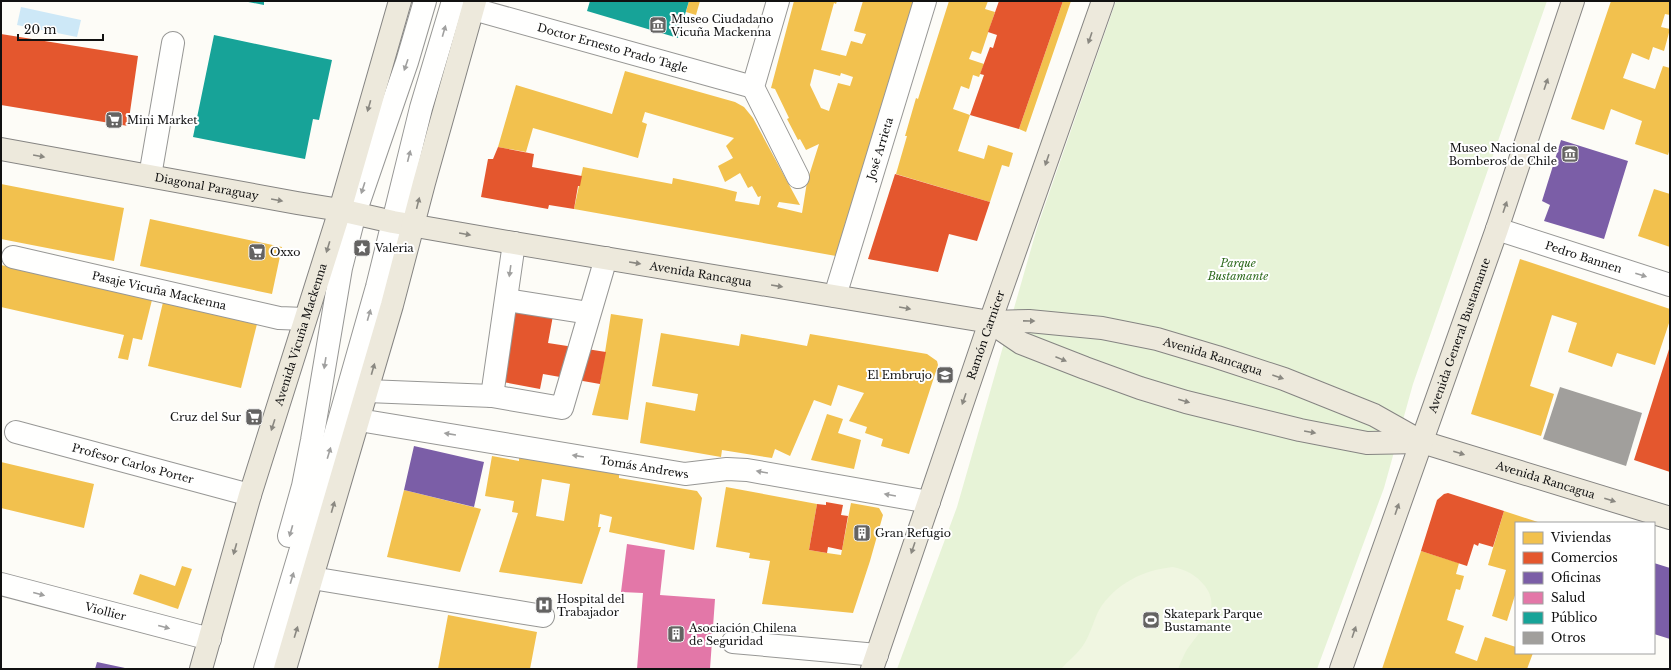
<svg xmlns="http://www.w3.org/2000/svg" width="1671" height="670" font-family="'Libre Baskerville',serif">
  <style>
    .green { fill: #e7f3d7 }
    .pitch { fill: #f0f6e1 }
    .water { fill: #cde8f7 }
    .homes { fill: #f2c14e; fill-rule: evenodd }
    .shops { fill: #e4572e }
    .offices { fill: #7b5ea7 }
    .health { fill: #e377a8 }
    .public { fill: #17a398 }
    .building { fill: #a19f9c }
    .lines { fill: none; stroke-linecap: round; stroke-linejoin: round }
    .minor-casing { stroke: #979795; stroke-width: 24 }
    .major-casing { stroke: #858482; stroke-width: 24 }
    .minor { stroke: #fffffe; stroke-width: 22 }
    .major { stroke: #ede9dc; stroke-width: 22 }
    .oneway { fill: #a0a09f }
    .oneway2 { fill: #8a8881 }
    .labels { text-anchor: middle; stroke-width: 4; stroke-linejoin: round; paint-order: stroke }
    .poi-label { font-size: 11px; fill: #111; stroke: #fff; text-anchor: start }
    .street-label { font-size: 11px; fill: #111; stroke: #fff }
    .park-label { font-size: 11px; font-style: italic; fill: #2f6b1f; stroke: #fff }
  </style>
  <rect width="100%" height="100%" fill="#fdfcf7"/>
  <path class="green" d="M1116 1H1547L1413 384 1384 488 1317 669H897L957 507 1037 228Z"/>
  <path class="pitch" d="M1173 567C1187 570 1196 575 1205 586 1221 607 1204 627 1191 644 1185 651 1182 660 1178 669H1061C1068 661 1076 655 1082 647 1090 636 1093 622 1099 610 1115 584 1143 570 1173 567Z"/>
  <path class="water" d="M21 7 81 20 77 37 17 25Z"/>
  <path class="homes" d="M689 1H700L696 15 686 12Z
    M794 1H837L836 4 834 3 821 50 846 56 851 41 862 44 866 34 854 31 863 1 876 2 877 1H916L836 256 574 209 583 167 672 184 673 178 717 187 737 192 735 201 759 205 761 196 758 197 752 186 748 188 740 173 725 182 718 166 733 158 726 146 734 138 645 112 642 122 647 124 638 158 533 128 526 152 498 147 516 85 612 114 625 71 735 102 744 107 753 118 800 205 779 202 777 207 802 213 807 182 819 144 806 150 800 139 798 140 787 119 789 118 775 89 771 88ZM814 69 840 76 841 73 853 77 850 86 838 83 829 111 821 108 810 85Z
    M949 1H988L985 9 995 12 981 54 972 51 969 59 984 64 979 77 973 75 969 89 961 86 953 109 970 115 958 151 984 159 988 145 1013 153 1009 167 1002 165 990 202 896 174 907 136H905L916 98 918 99Z
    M1063 1H1071L1026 132 1019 129Z
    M1611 1H1670V15L1665 14 1661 27 1670 29 1664 51 1653 47 1649 60 1632 53 1623 78 1655 89 1663 66 1670 68V148L1668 155 1635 144 1642 121 1611 109 1604 130 1571 119Z
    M1 184 124 208 114 261 1 239Z
    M1654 189 1670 194V247L1638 236Z
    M150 219 282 247 272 294 140 266Z
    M1520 259 1670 309V320L1655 365 1617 353 1612 367 1568 352 1577 323 1552 315 1530 386 1554 394 1541 436 1471 414Z
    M1 265 152 300 142 340 133 338 128 360 118 358 124 335 1 307Z
    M164 298 258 320 241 388 148 366Z
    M611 314 643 319 628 420 592 415 600 384Z
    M661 333 739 346 741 334 807 346 810 334 927 354 937 361 938 365 909 454 881 446 883 439 865 433 867 427 849 421 864 393 838 385 831 406 814 400 790 456 775 449 772 458 722 450 721 457 640 443 646 402 695 411 698 394 652 386Z
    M827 414 843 419 838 433 861 440 854 469 811 460Z
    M492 456 519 461V457L619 474V478L697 491 702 498 694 550 609 532 612 517 600 514 598 527H601L582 584 499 572 518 513 512 512 514 501 485 496ZM542 479 570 484 564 521 536 516Z
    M1 462 94 484 84 528 1 508Z
    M726 487 817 504 809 550 827 553 841 555 851 503 879 508 883 515 870 561 853 613 762 604 770 561 749 558 750 553 716 547Z
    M404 490 481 509 460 572 387 557Z
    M1504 511 1541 523H1516V592L1507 621 1492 616 1506 570 1488 565Z
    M1421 551 1459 563 1456 574 1464 576 1460 590 1456 589 1447 620 1464 626 1455 653 1477 661 1485 637 1516 647V653H1533L1527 669H1382Z
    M182 566 192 569 178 609 133 594 140 574 175 586Z
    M448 615 537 632 530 669H438Z"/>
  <path class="shops" d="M999 1H1063L1019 129 970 115 984 75 980 74 990 47 993 48 997 35 988 32Z
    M1 34 138 56 128 126 1 105Z
    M498 147 534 154 532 167 582 176 580 186H578L574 209 549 205 548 209 481 197 488 159H493Z
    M895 174 990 202 977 241 949 234 938 272 868 259Z
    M518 292 556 299 548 343 606 352 600 384 543 374 540 389 503 382Z
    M1670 346V472L1634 460Z
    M1448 493 1504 511 1493 547 1479 543 1478 546 1474 544 1467 566 1421 551 1437 500 1444 494Z
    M826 502 843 505 841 515 848 516 842 550 828 547 827 553 809 550 817 504 826 505Z"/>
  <path class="offices" d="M1561 140 1628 161 1604 239 1544 221 1550 205 1542 201Z
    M414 446 484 462 474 507 404 490Z
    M1654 563 1670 568V639L1654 634Z
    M97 662 125 668V669H95Z"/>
  <path class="health" d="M627 544 665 550 660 595 715 599 710 669H637L643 593 621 592Z"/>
  <path class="public" d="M243 1H264V5Z
    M590 1H689L678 38 587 11Z
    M214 35 332 60 319 120 313 119 305 159 193 137Z"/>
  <path class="building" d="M1560 387 1642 413 1626 466 1543 439Z"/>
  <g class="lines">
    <defs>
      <g id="minor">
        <path d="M778 1 753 87 798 177"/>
        <path id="s1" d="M473 9 753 87"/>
        <path d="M150 176 173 43"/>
        <path id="s2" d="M1497 229 1670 285"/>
        <path id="s3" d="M13 257 279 318 305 319"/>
        <path id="s4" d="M835 296 925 1"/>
        <path d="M507 300 589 313"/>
        <path d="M367 391 492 396 562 408 606 258"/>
        <path d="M492 396 514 243"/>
        <path id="s5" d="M359 420 685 474 727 469 747 470 929 502"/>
        <path id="s6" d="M16 432 250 495"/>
        <path d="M289 536 303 486 312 440 341 268 355 213 407 62 425 1"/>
        <path d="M312 578 543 616"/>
        <path id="s7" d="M1 584 210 639"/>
        <path d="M733 642 877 655"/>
        <path d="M265 669 333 442 377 287 421 108 453 1"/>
      </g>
      <g id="major">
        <path id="s8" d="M1 149 297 203 340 210 393 222 514 243 990 322 1029 321 1102 328 1157 339 1217 357 1284 379 1374 415 1422 442 1670 518"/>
        <path d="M990 322 1021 343 1085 368 1140 388 1186 402 1300 430 1367 443 1422 442"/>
        <path id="s9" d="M201 669 250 495 340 210 400 1"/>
        <path d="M285 669 392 305 424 183 475 1"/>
        <path id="s10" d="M872 669 990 322 1103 1"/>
        <path id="s11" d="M1341 669 1497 229 1573 1"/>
      </g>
    </defs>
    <use href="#minor" class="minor-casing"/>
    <use href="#major" class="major-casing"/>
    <use href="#minor" class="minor"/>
    <use href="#major" class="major"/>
  </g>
  <defs><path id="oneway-solid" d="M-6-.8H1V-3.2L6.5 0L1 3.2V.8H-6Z"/></defs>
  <g class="oneway">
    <use href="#oneway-solid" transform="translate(444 31) rotate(-74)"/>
    <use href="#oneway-solid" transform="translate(406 65) rotate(109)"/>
    <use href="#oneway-solid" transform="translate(409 156) rotate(-76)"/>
    <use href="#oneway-solid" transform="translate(363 188) rotate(108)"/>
    <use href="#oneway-solid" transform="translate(510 271) rotate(98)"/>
    <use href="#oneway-solid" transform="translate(1641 275) rotate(18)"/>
    <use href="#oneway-solid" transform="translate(369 315) rotate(-74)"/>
    <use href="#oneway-solid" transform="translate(325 363) rotate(99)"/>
    <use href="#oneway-solid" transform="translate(450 434) rotate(-171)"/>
    <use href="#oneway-solid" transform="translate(329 453) rotate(-73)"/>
    <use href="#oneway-solid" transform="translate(578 456) rotate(-171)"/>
    <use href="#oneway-solid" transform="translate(762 472) rotate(-170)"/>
    <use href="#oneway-solid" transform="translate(890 495) rotate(-170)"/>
    <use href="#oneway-solid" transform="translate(291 531) rotate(106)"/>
    <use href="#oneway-solid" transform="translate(292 578) rotate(-73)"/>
    <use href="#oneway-solid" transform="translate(39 594) rotate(15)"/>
    <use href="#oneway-solid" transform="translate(164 627) rotate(15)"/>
  </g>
  <g class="oneway2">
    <use href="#oneway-solid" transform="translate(1090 38) rotate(109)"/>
    <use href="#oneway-solid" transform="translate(1546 84) rotate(-71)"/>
    <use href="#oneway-solid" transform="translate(369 106) rotate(106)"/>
    <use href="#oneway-solid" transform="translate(39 156) rotate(10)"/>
    <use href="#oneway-solid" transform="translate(1047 160) rotate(109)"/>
    <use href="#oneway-solid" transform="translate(277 200) rotate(10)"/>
    <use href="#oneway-solid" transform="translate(418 203) rotate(-76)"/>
    <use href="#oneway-solid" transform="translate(1505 207) rotate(-71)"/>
    <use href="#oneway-solid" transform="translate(465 234) rotate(10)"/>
    <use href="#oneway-solid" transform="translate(328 247) rotate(107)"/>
    <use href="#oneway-solid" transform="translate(635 263) rotate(9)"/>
    <use href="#oneway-solid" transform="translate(777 286) rotate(9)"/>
    <use href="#oneway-solid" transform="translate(905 308) rotate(10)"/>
    <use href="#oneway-solid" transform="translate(1029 321) rotate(1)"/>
    <use href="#oneway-solid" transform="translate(1061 359) rotate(22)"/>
    <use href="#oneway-solid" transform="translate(373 369) rotate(-74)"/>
    <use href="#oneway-solid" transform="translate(1278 377) rotate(19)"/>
    <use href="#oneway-solid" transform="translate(964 399) rotate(109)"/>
    <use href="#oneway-solid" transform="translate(1184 401) rotate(16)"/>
    <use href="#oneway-solid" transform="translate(273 425) rotate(108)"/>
    <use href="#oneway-solid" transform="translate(1310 432) rotate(10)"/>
    <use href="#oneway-solid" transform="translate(1459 453) rotate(17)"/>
    <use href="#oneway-solid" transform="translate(1610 500) rotate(17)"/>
    <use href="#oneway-solid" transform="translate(333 507) rotate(-74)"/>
    <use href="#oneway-solid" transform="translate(1397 509) rotate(-71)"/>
    <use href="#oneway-solid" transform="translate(913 548) rotate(109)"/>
    <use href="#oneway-solid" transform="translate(235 549) rotate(106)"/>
    <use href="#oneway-solid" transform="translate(296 632) rotate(-73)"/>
    <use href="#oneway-solid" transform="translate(1354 632) rotate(-71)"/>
  </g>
  <defs>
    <symbol id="museum-square" viewBox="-11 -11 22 22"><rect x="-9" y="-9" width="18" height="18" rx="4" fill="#646362" stroke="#fff"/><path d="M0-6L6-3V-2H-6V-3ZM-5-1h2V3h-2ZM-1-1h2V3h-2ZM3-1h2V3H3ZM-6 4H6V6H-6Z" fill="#fff"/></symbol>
    <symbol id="supermarket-square" viewBox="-11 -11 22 22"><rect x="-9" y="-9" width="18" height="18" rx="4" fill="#646362" stroke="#fff"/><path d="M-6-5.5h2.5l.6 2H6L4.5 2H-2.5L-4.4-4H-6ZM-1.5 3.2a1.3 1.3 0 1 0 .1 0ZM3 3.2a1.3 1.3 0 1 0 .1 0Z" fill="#fff"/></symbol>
    <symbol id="sight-square" viewBox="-11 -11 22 22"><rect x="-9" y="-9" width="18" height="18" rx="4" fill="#646362" stroke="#fff"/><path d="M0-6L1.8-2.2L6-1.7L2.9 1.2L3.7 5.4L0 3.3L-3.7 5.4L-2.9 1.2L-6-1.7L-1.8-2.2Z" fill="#fff"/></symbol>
    <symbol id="school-square" viewBox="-11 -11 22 22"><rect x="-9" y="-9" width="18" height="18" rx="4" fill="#646362" stroke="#fff"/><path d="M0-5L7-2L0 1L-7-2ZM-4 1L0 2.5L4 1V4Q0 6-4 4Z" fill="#fff"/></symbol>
    <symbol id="building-square" viewBox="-11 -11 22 22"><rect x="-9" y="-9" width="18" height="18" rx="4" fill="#646362" stroke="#fff"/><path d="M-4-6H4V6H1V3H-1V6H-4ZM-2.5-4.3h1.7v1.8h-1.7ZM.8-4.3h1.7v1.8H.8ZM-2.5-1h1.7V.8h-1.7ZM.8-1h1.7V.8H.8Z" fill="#fff"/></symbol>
    <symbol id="hospital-square" viewBox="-11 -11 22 22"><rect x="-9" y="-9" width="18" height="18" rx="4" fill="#646362" stroke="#fff"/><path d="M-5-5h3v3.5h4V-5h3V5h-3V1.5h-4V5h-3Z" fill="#fff"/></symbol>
    <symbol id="stadium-square" viewBox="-11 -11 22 22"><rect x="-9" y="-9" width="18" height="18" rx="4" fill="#646362" stroke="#fff"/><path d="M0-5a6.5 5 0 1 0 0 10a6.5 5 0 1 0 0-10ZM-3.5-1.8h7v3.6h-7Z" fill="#fff"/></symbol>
  </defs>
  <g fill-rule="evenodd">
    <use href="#museum-square" x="648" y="15" width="20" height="20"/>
    <use href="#supermarket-square" x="104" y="110" width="20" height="20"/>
    <use href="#museum-square" x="1560" y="144" width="20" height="20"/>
    <use href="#sight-square" x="352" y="238" width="20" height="20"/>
    <use href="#supermarket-square" x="247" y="242" width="20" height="20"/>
    <use href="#school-square" x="935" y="365" width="20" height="20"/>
    <use href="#supermarket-square" x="244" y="407" width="20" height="20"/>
    <use href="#building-square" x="852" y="523" width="20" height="20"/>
    <use href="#hospital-square" x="534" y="595" width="20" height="20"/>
    <use href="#stadium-square" x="1141" y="610" width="20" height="20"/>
    <use href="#building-square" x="666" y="624" width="20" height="20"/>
  </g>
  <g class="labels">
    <g class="poi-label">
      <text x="671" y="23">Museo Ciudadano<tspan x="671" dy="13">Vicuña Mackenna</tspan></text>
      <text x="127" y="124">Mini Market</text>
      <text x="1557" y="152" text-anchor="end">Museo Nacional de<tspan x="1557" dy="13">Bomberos de Chile</tspan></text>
      <text x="375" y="252">Valeria</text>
      <text x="270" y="256">Oxxo</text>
      <text x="932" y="379" text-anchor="end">El Embrujo</text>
      <text x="241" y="421" text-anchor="end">Cruz del Sur</text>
      <text x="875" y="537">Gran Refugio</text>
      <text x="557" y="603">Hospital del<tspan x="557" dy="13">Trabajador</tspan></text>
      <text x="1164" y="618">Skatepark Parque<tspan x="1164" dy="13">Bustamante</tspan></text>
      <text x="689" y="632">Asociación Chilena<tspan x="689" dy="13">de Seguridad</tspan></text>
    </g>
    <g class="street-label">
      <text dy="4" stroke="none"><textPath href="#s1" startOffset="145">Doctor Ernesto Prado Tagle</textPath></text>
      <text dy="4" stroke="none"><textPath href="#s4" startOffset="154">José Arrieta</textPath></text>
      <text dy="4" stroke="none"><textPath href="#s8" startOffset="209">Diagonal Paraguay</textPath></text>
      <text dy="4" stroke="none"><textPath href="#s2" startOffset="91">Pedro Bannen</textPath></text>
      <text dy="4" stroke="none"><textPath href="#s8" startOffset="711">Avenida Rancagua</textPath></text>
      <text dy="4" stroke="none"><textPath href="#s3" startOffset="150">Pasaje Vicuña Mackenna</textPath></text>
      <text dy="4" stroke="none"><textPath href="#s10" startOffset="353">Ramón Carnicer</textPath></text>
      <text dy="4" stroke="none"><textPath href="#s9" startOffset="349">Avenida Vicuña Mackenna</textPath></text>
      <text dy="4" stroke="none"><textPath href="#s11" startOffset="354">Avenida General Bustamante</textPath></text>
      <text dy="4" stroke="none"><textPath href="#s8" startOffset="1231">Avenida Rancagua</textPath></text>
      <text dy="4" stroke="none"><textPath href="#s6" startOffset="121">Profesor Carlos Porter</textPath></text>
      <text dy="4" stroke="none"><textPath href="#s5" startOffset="289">Tomás Andrews</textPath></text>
      <text dy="4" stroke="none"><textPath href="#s8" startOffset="1587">Avenida Rancagua</textPath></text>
      <text dy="4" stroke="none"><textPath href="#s7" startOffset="108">Viollier</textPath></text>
    </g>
    <g class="park-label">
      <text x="1238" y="267">Parque<tspan x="1238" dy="13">Bustamante</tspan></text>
    </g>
  </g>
  <rect width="1671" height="670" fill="none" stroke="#111111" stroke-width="4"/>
  <rect x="1515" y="522" width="140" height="132" fill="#ffffff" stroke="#a0a0a0"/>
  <rect x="1523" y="532" width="20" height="12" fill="#f2c14e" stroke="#a0a0a0"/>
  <text x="1551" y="542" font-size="12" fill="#111111">Viviendas</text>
  <rect x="1523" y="552" width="20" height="12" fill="#e4572e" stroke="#a0a0a0"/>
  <text x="1551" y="562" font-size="12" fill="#111111">Comercios</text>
  <rect x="1523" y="572" width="20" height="12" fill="#7b5ea7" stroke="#a0a0a0"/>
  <text x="1551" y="582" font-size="12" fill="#111111">Oficinas</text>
  <rect x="1523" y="592" width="20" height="12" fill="#e377a8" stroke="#a0a0a0"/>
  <text x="1551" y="602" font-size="12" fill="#111111">Salud</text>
  <rect x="1523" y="612" width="20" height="12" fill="#17a398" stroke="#a0a0a0"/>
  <text x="1551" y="622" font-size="12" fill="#111111">Público</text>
  <rect x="1523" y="632" width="20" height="12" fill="#a19f9c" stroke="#a0a0a0"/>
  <text x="1551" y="642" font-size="12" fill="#111111">Otros</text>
  <path d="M18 34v6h85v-6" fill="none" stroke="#111111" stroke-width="2"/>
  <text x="24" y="34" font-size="12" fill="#111111" stroke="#ffffff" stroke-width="3" paint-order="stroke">20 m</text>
</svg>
